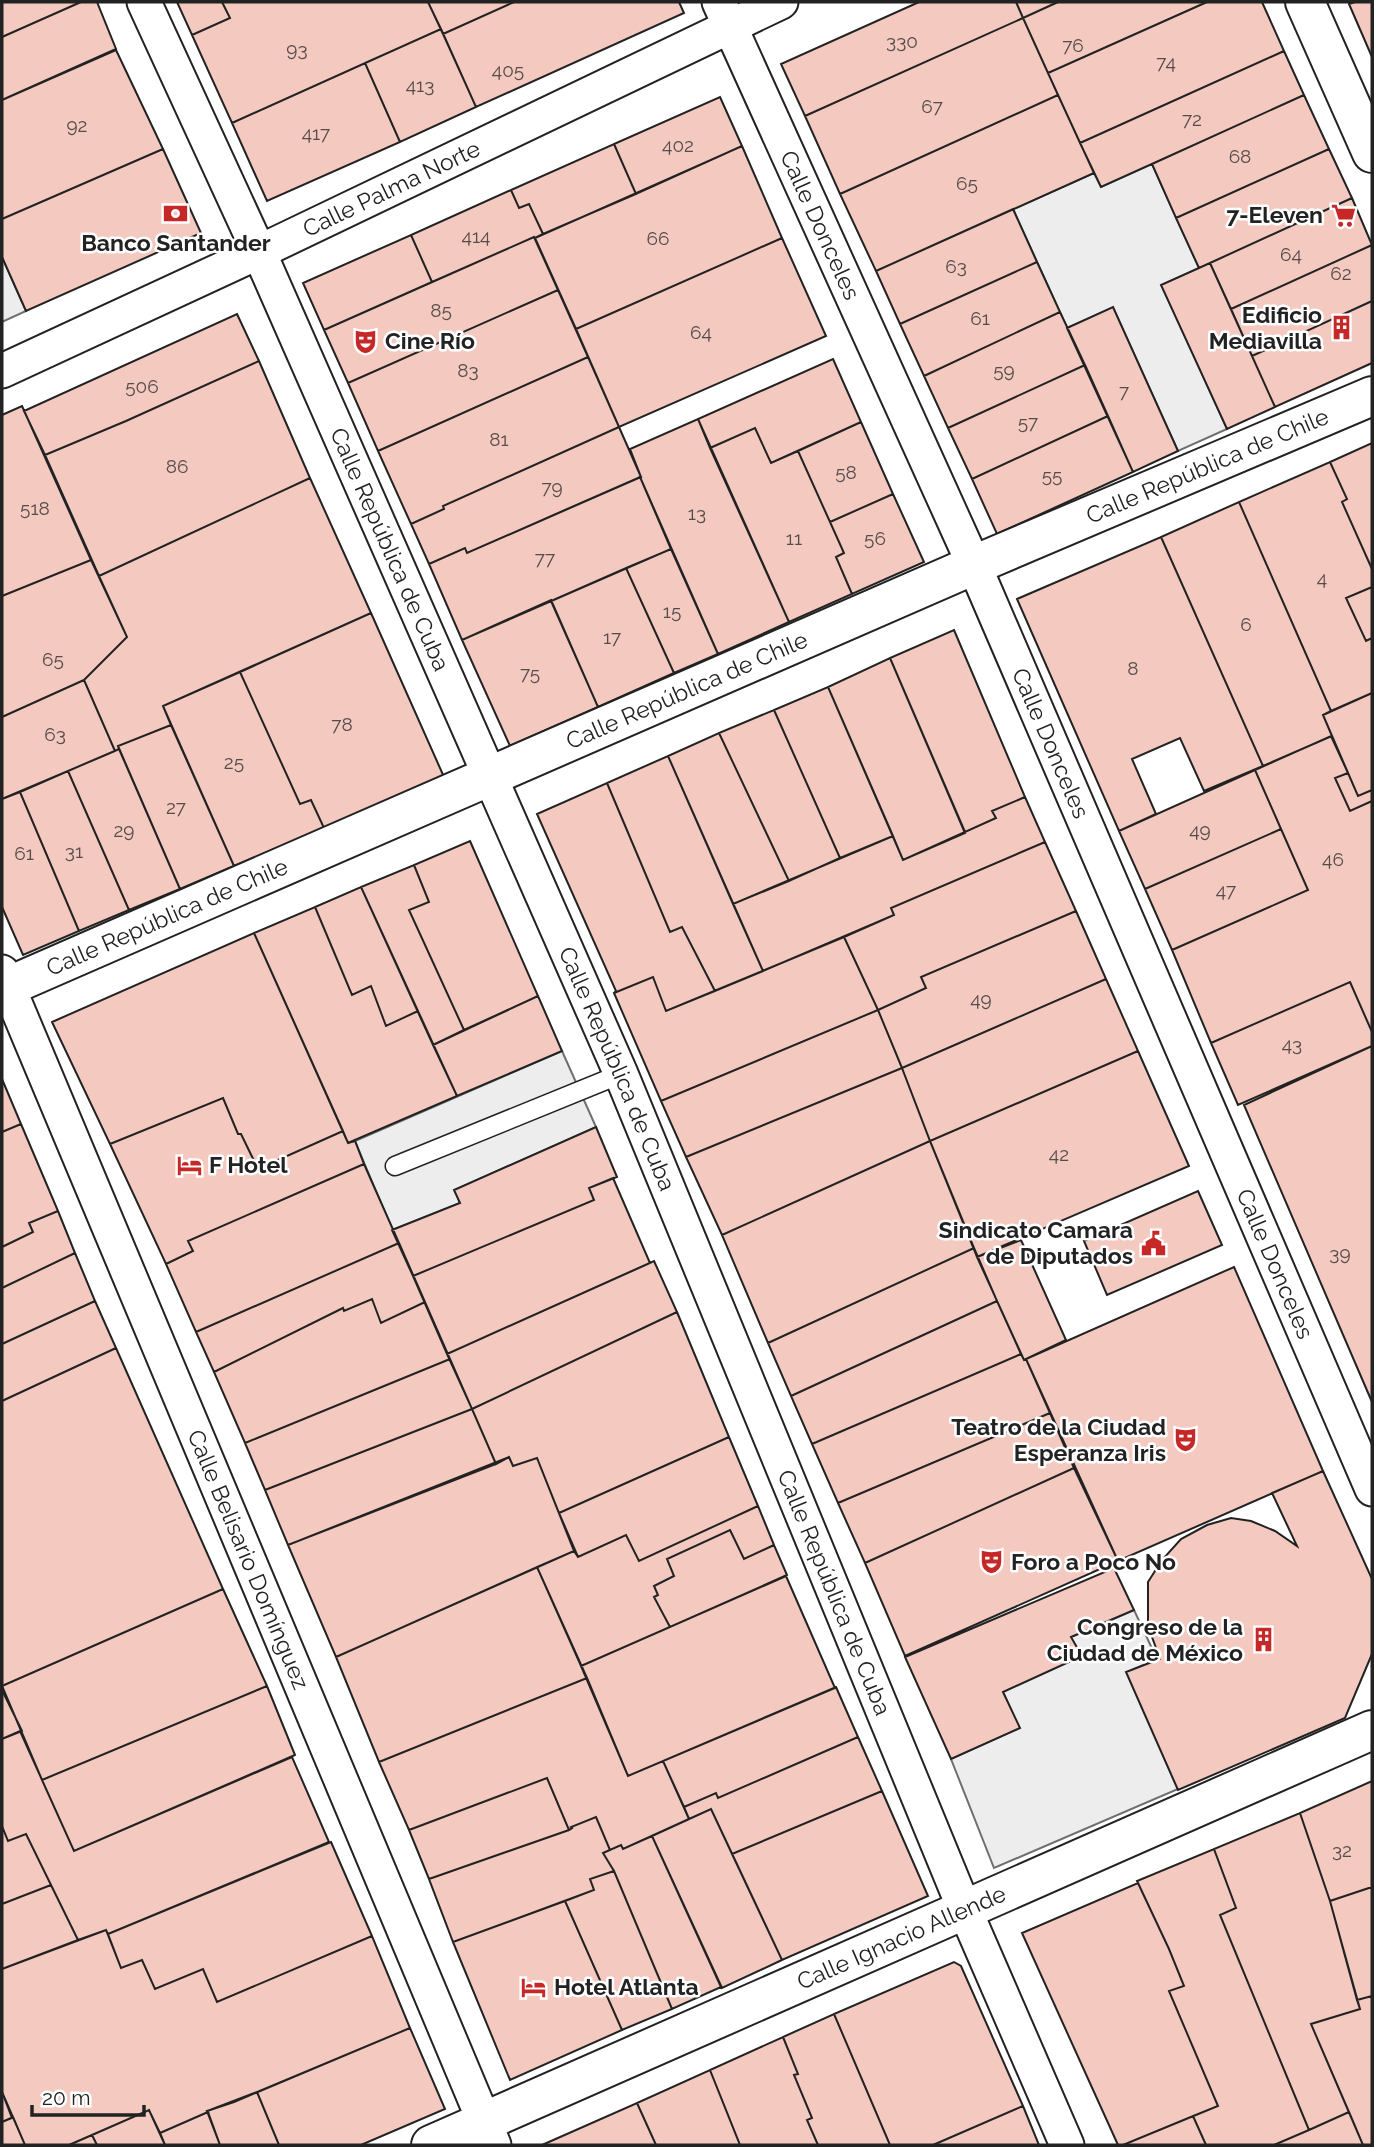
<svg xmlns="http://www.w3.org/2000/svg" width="1374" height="2147" font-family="Raleway,sans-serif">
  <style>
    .parking { fill: #ededed; stroke: #6f6f6f; stroke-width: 2 }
    .building { fill: #f3c9c0; stroke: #222; stroke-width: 2 }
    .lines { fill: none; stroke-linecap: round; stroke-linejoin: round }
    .lane-casing { stroke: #222; stroke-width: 21 }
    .street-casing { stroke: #222; stroke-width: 37 }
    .secondary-casing { stroke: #222; stroke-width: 42 }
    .lane { stroke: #fff; stroke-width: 18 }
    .street { stroke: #fff; stroke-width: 33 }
    .secondary { stroke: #fff; stroke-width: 38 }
    .labels { text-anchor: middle; stroke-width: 5; stroke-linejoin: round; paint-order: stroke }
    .number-label { font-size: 19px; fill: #564c4a }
    .street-label { font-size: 23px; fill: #222; stroke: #fff }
    .poi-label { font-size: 23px; font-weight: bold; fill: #222; stroke: #fff; text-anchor: end }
  </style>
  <rect width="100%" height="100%" fill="#fff"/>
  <path class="parking" d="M1152 164 1199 268 1162 285 1227 429 1178 451 1113 308 1067 328 1013 209 1094 173 1101 187Z
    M2 257 26 311 2 322Z
    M562 1051 596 1127 455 1190 460 1203 392 1230 355 1141Z
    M1134 1610 1157 1659 1127 1672 1178 1789 994 1868 951 1759 1019 1728 1003 1692 1071 1637Z"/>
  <path class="building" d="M2 2H81L2 37Z
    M81 2H97L116 49 2 100V37Z
    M177 2H222L230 18 192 35Z
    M222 2H428L441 29 232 123 192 35 230 18Z
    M428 2H514L443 34Z
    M514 2H679L684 13 476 107 443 34Z
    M919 2H1016L1023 18 805 116 781 64Z
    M1016 2H1058L1023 18Z
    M1058 2H1207L1048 73 1023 18Z
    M1207 2H1262L1284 51 1080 143 1048 73Z
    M1355 2H1372V57L1349 4Z
    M1023 18 1058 95 840 194 805 116Z
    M441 29 476 107 400 142 365 63Z
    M116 50 163 149 2 219V100Z
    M1284 51 1304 95 1101 187 1080 143Z
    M365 63 400 142 267 201 232 123Z
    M1058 95 1094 173 876 271 840 194Z
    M1304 95 1329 149 1176 218 1152 164Z
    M720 97 742 146 636 194 614 144Z
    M614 144 636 194 543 234 529 204 519 208 511 190Z
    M742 146 782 238 576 329 535 238Z
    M163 149 201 233 26 311 2 257V219Z
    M1329 149 1352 198 1199 268 1176 218Z
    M511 190 519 208 529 204 543 234 535 238 534 237 432 282 411 235Z
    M1352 198 1372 245 1231 309 1210 263Z
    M1013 209 1037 262 900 324 876 271Z
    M411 235 432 282 324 330 303 283Z
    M534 237 558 290 348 383 324 330Z
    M782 238 826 336 619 427 576 329Z
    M1372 245V301L1252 356 1231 309Z
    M1037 262 1060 312 924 376 900 324Z
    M1210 263 1275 407 1227 429 1161 285Z
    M558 290 588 357 378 451 348 383Z
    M1372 301V363L1275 407 1252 356Z
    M1113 307 1178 451 1133 472 1067 328Z
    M1060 312 1085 365 948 428 924 376Z
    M237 314 259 361 126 421 45 455 24 411Z
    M588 357 619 427 443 506 444 509 411 524 378 451Z
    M833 359 861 422 771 463 755 428 710 448 698 419Z
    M259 361 310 478 99 576 45 455 126 421Z
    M1085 365 1108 416 972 479 948 428Z
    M22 406 91 560 2 596V415Z
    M1108 416 1133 472 997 534 972 479Z
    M698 419 789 622 718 654 640 477H641L630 449Z
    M861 422 893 494 830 522 798 451Z
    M619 427 641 477 467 553 465 548 429 564 411 524 444 509 443 506Z
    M755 428 771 463 798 451 844 553 836 557 852 594 789 622 710 448Z
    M1372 443V569L1342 502 1347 499 1330 462Z
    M1330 462 1347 499 1342 502 1372 569V587L1346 598 1366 641 1372 638V693L1331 711 1239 502Z
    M640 477 671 549 462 640 429 564 465 548 467 553Z
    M310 478 371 613 163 706 171 725 118 746 119 749 115 751 84 680 127 637 99 576Z
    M893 494 924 562 852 594 836 557 844 553 830 522Z
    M1239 502 1331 711 1323 715 1332 736 1263 766 1161 537Z
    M1161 537 1263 766 1204 791 1180 738 1132 759 1156 814 1119 831 1017 599Z
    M671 549 718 654 674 673 626 568Z
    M91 560 127 637 84 680 2 717V596Z
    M626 568 674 673 598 707 551 601Z
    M1372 587V638L1366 641 1346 598Z
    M551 600 598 707 510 746 462 640Z
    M371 613 444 777 324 828 311 800 300 804 240 672Z
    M954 630 1025 797 992 811 996 818 965 832 890 658Z
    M890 658 965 833 903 860 828 687Z
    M240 672 300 804 311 800 324 828 234 866 163 706Z
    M84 680 115 751 2 799V717Z
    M828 687 893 836 840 858 774 710Z
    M1372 693V790L1358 796 1323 715Z
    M774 710 840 858 789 881 719 733Z
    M171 725 234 866 180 889 118 746Z
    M719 733 789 881 733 904 668 756Z
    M1331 736 1348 773 1335 778 1350 811 1372 801V1032L1350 982 1211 1043 1172 950 1308 890 1255 770Z
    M119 749 180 889 129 910 68 771Z
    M668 756 763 971 715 991 682 927 670 932 607 783Z
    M1255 770 1281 829 1145 889 1119 831Z
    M68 771 129 910 79 931 20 792Z
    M1348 773 1358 796 1372 790V801L1350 811 1335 778Z
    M607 783 670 932 682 927 715 991 666 1011 653 977 614 993 616 991 537 814Z
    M20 792 79 931 23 955 2 907V799Z
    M1025 797 1045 842 891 908 894 915 763 971 733 904 893 836 903 860 996 818 992 811Z
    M1281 829 1308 890 1172 950 1145 889Z
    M470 841 538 996 464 1030 409 910 429 902 414 865Z
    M1045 842 1076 911 921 977 926 988 878 1010 844 937 894 915 891 908Z
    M414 865 429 902 409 910 464 1030 433 1045 361 887Z
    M361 887 418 1011 386 1026 371 986 352 995 315 907Z
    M315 907 352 995 371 986 386 1026 418 1011 457 1096 348 1143 254 933Z
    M1076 911 1106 979 902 1068 878 1010 926 988 921 977Z
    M254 933 343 1131 258 1169 241 1134H238L223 1098 110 1144 52 1022Z
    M844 937 878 1010 661 1101 614 993 653 977 666 1011Z
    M1106 979 1138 1051 930 1141 902 1068Z
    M1350 982 1372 1032V1046L1238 1105 1211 1043Z
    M538 996 562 1051 457 1096 433 1045Z
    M878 1010 902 1068 686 1157 661 1101Z
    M1372 1046V1402L1244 1105Z
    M1138 1051 1189 1166 977 1257 930 1141Z
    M902 1068 930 1141 722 1235 686 1157Z
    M2 1079 21 1124 2 1132Z
    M223 1098 238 1134H241L258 1169 343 1131 348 1143 355 1141 364 1164 188 1241 193 1251 166 1264 110 1144Z
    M21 1124 58 1211 29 1223 33 1232 2 1247V1132Z
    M596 1127 617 1177 589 1188 594 1200 413 1276 392 1230 460 1203 454 1190Z
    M930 1141 974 1248 768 1343 722 1235Z
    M364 1164 399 1243 196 1332 166 1264 193 1251 188 1241Z
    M613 1178 650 1263 447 1354 413 1276 594 1200 589 1188Z
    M1198 1191 1222 1245 1107 1295 1084 1241Z
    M58 1211 75 1253 2 1288V1247L33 1232 29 1223Z
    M1021 1240 1066 1340 1024 1360 977 1257Z
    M399 1243 425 1302 381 1323 372 1299 344 1311 343 1308 214 1372 196 1332Z
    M974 1248 997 1301 791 1396 768 1343Z
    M75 1253 95 1301 2 1344V1288Z
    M654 1261 677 1312 472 1409 447 1354Z
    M1234 1267 1323 1471 1118 1561 1026 1359Z
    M372 1299 381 1323 425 1302 450 1359 245 1443 214 1372 343 1308 344 1311Z
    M95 1301 116 1348 2 1401V1344Z
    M997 1301 1021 1354 812 1444 791 1396Z
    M677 1312 729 1437 559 1513 537 1458 513 1466 509 1457 496 1464 472 1409Z
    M116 1348 223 1589 2 1686V1401Z
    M1021 1354 1024 1360 1026 1359 1050 1413 838 1503 812 1444Z
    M450 1359 472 1409 265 1490 245 1443Z
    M472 1409 496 1464 288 1545 265 1490Z
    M1050 1413 1074 1468 865 1563 838 1503Z
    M729 1437 758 1506 639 1561 626 1535 578 1557 559 1513Z
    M509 1457 513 1466 537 1458 574 1551 336 1657 288 1545Z
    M1074 1468 1118 1561 905 1656 865 1563Z
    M1323 1471 1372 1579V1654L1345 1718 1178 1790 1126 1672 1160 1659 1148 1626V1582L1162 1560 1181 1539 1207 1525 1231 1518 1251 1521 1275 1531 1297 1546 1272 1493Z
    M758 1506 774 1545 744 1559 730 1530 667 1559 674 1576 654 1586 658 1595 654 1597 670 1627 581 1666 537 1567 574 1551 578 1557 626 1535 639 1561Z
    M730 1530 744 1559 774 1545 787 1575 670 1627 654 1597 658 1595 654 1586 674 1576 667 1559Z
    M537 1567 587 1678 379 1762 336 1657Z
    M1114 1568 1134 1610 1071 1637 1082 1656 1003 1692 1020 1728 951 1759 905 1657Z
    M786 1576 835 1688 628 1776 581 1666Z
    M223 1589 267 1686 42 1780 2 1686Z
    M587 1678 628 1776 663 1761 689 1819 623 1849 621 1845 610 1850 596 1817 571 1827 572 1828 569 1830 547 1778 409 1830 379 1762Z
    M267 1686 295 1755 74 1851 42 1780Z
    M836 1687 858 1737 718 1798 716 1793 684 1807 663 1761Z
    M2 1690 22 1731 2 1739Z
    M20 1731 74 1851 292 1757 329 1842 108 1934 106 1930 78 1940 26 1834 8 1841 2 1826V1739Z
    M858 1737 882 1791 732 1854 711 1809 689 1819 684 1807 716 1793 718 1798Z
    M547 1778 569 1830 429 1879 409 1830Z
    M1372 1781V1887L1330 1901 1300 1813Z
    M882 1791 928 1896 782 1960 732 1854Z
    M711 1809 782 1960 722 1988 652 1836Z
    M1300 1813 1330 1901 1360 2009 1311 2024 1349 2112 1309 2130 1220 1915 1236 1908 1214 1849Z
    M596 1817 610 1850 603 1853 614 1871 590 1879 594 1890 453 1942 429 1879 569 1830 572 1828 571 1827Z
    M2 1826 8 1841 26 1834 51 1885 2 1904Z
    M652 1836 721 1987 672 2009 614 1871 603 1853 621 1845 623 1849Z
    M331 1842 372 1936 217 2002 203 1969 155 1989 142 1960 121 1968 108 1934Z
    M1214 1849 1236 1908 1220 1915 1309 2130 1274 2145H1206L1193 2116 1218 2106 1169 1991 1184 1986 1169 1949 1137 1881Z
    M614 1871 672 2009 622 2030 565 1901 594 1890 590 1879Z
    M1138 1883 1169 1949 1184 1986 1169 1991 1218 2106 1123 2145H1118L1022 1933Z
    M51 1885 78 1940 2 1969V1904Z
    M1372 1887V1996L1357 2000 1330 1901Z
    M565 1901 622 2030 510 2080 453 1942Z
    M106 1930 121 1968 142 1960 155 1989 203 1969 217 2002 372 1936 410 2028 234 2102 207 2111 208 2112 160 2133 149 2110 69 2145H25L2 2092V1969Z
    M954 1962 961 1966 1023 2106 933 2145H890L834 2014Z
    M1372 1996V2145H1363L1311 2024 1360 2009 1357 2000Z
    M834 2014 890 2145H818L807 2120 812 2118 794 2075 798 2074 783 2037Z
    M410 2028 445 2109 361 2145H279L257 2092Z
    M783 2037 798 2074 794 2075 812 2118 807 2120 818 2145H740L710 2070Z
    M710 2070 740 2145H656L637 2103Z
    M2 2092 12 2118 2 2122Z
    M257 2092 279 2145H220L207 2111Z
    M637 2103 656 2145H542Z
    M1023 2106 1039 2145H933Z
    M149 2110 165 2145H97L92 2135Z
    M208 2112 220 2145H165L160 2133Z
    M1349 2112 1363 2145H1274L1309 2130Z
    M1193 2116 1206 2145H1123Z
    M13 2117 25 2145H2V2122Z
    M92 2135 97 2145H69Z"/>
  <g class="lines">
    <defs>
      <path id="lane" d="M395 1166 621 1074"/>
      <g id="street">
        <path id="s1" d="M144 2 259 252 621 1074 964 1908 1067 2145"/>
        <path id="s2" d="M719 2 974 565 1372 1489"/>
        <path id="s3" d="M2 371 259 252 781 2"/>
        <path id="s4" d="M2 972 494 2145"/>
      </g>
      <g id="secondary">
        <path d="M1305 2 1372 153"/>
        <path id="s5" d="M2 989 974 565 1372 396"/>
        <path id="s6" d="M431 2145 1372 1730"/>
      </g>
    </defs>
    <use href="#lane" class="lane-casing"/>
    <use href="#street" class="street-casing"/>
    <use href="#secondary" class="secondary-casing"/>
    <use href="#lane" class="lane"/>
    <use href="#street" class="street"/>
    <use href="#secondary" class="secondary"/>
  </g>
  <defs>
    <symbol id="bank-bare" viewBox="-9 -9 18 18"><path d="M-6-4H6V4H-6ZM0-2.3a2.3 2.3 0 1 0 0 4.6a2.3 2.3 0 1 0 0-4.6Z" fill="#c62828" stroke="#fff" stroke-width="2.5" paint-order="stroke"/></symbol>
    <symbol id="supermarket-bare" viewBox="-9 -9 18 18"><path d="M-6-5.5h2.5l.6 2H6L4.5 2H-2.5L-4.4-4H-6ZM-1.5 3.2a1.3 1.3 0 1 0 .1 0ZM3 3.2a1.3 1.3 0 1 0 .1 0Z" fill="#c62828" stroke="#fff" stroke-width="2.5" paint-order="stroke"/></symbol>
    <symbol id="building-bare" viewBox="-9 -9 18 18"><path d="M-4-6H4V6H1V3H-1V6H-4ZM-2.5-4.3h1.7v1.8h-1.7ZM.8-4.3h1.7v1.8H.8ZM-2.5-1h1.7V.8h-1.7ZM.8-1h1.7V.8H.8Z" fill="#c62828" stroke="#fff" stroke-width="2.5" paint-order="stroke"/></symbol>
    <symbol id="theatre-bare" viewBox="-9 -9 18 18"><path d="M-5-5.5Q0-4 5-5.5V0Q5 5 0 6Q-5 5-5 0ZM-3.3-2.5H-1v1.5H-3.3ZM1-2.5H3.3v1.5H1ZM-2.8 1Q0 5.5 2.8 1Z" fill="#c62828" stroke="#fff" stroke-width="2.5" paint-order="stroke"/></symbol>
    <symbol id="hotel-bare" viewBox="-9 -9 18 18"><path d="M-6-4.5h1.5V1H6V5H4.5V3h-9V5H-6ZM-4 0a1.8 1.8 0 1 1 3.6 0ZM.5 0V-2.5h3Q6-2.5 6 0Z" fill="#c62828" stroke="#fff" stroke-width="2.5" paint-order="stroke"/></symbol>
    <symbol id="civic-bare" viewBox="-9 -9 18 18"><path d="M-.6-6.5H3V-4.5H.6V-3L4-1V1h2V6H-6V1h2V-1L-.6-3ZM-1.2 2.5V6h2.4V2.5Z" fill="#c62828" stroke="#fff" stroke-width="2.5" paint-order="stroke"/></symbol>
  </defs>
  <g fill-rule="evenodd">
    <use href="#bank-bare" x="158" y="196" width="35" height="35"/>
    <use href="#supermarket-bare" x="1326" y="198" width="35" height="35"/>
    <use href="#building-bare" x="1324" y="310" width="35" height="35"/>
    <use href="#theatre-bare" x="348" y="324" width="35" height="35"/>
    <use href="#hotel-bare" x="172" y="1148" width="35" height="35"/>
    <use href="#civic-bare" x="1136" y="1226" width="35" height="35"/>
    <use href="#theatre-bare" x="1168" y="1422" width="35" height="35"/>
    <use href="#theatre-bare" x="974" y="1544" width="35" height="35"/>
    <use href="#building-bare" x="1246" y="1622" width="35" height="35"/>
    <use href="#hotel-bare" x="516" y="1970" width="35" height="35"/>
  </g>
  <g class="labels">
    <g class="number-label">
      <text x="902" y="48">330</text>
      <text x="1073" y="52">76</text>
      <text x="297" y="56">93</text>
      <text x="1166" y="69">74</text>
      <text x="508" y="77">405</text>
      <text x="420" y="92">413</text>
      <text x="932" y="113">67</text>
      <text x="1192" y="126">72</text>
      <text x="77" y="132">92</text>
      <text x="316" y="140">417</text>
      <text x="678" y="152">402</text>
      <text x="1240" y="163">68</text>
      <text x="967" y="190">65</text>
      <text x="476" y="243">414</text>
      <text x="658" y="245">66</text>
      <text x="1291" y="261">64</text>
      <text x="956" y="273">63</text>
      <text x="1341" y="280">62</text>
      <text x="441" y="317">85</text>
      <text x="980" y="325">61</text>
      <text x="701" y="339">64</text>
      <text x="468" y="377">83</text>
      <text x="1004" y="377">59</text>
      <text x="142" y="393">506</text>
      <text x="1124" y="398">7</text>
      <text x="1028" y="429">57</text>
      <text x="499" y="446">81</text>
      <text x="177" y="473">86</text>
      <text x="846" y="479">58</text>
      <text x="1052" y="482">55</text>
      <text x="552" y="494">79</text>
      <text x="35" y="515">518</text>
      <text x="697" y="520">13</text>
      <text x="794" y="545">11</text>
      <text x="875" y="545">56</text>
      <text x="545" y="565">77</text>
      <text x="1322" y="585">4</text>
      <text x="672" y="618">15</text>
      <text x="1246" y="631">6</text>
      <text x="612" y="644">17</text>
      <text x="53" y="666">65</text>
      <text x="1133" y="675">8</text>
      <text x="530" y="680">75</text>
      <text x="342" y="731">78</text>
      <text x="55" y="741">63</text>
      <text x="234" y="769">25</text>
      <text x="176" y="814">27</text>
      <text x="124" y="837">29</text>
      <text x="1200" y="837">49</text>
      <text x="74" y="858">31</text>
      <text x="24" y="860">61</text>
      <text x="1333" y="866">46</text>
      <text x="1226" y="897">47</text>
      <text x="981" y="1006">49</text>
      <text x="1292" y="1051">43</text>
      <text x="1059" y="1161">42</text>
      <text x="1340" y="1260">39</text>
      <text x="1342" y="1857">32</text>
    </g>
    <g class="street-label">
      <text dy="8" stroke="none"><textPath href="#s3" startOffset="430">Calle Palma Norte</textPath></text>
      <text dy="8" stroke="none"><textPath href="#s2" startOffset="245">Calle Donceles</textPath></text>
      <text dy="8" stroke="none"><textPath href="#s5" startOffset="1314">Calle República de Chile</textPath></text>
      <text dy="8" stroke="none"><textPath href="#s1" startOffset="600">Calle República de Cuba</textPath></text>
      <text dy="8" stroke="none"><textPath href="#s5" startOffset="747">Calle República de Chile</textPath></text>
      <text dy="8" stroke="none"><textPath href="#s2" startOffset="812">Calle Donceles</textPath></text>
      <text dy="8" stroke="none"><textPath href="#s5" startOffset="180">Calle República de Chile</textPath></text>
      <text dy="8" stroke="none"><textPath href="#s1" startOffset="1167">Calle República de Cuba</textPath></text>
      <text dy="8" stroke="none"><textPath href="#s2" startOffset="1379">Calle Donceles</textPath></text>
      <text dy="8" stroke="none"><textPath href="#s4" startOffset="637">Calle Belisario Domínguez</textPath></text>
      <text dy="8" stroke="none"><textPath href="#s1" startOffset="1734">Calle República de Cuba</textPath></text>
      <text dy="8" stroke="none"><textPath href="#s6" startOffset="514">Calle Ignacio Allende</textPath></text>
    </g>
    <g class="poi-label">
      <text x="1323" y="223">7-Eleven</text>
      <text x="176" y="251" text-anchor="middle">Banco Santander</text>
      <text x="1322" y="323">Edificio<tspan x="1322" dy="26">Mediavilla</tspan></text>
      <text x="385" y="349" text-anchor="start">Cine Río</text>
      <text x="209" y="1173" text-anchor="start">F Hotel</text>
      <text x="1133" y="1238">Sindicato Camara<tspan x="1133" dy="26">de Diputados</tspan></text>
      <text x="1166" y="1435">Teatro de la Ciudad<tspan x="1166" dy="26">Esperanza Iris</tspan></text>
      <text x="1011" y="1570" text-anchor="start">Foro a Poco No</text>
      <text x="1243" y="1635">Congreso de la<tspan x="1243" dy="26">Ciudad de México</tspan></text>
      <text x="554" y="1995" text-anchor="start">Hotel Atlanta</text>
    </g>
  </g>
  <rect width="1374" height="2147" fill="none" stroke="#222222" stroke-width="7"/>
  <path d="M32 2105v10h112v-10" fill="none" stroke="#222222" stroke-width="3.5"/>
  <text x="42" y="2105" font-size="21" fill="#222222" stroke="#ffffff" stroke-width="5" paint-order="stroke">20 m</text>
</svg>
